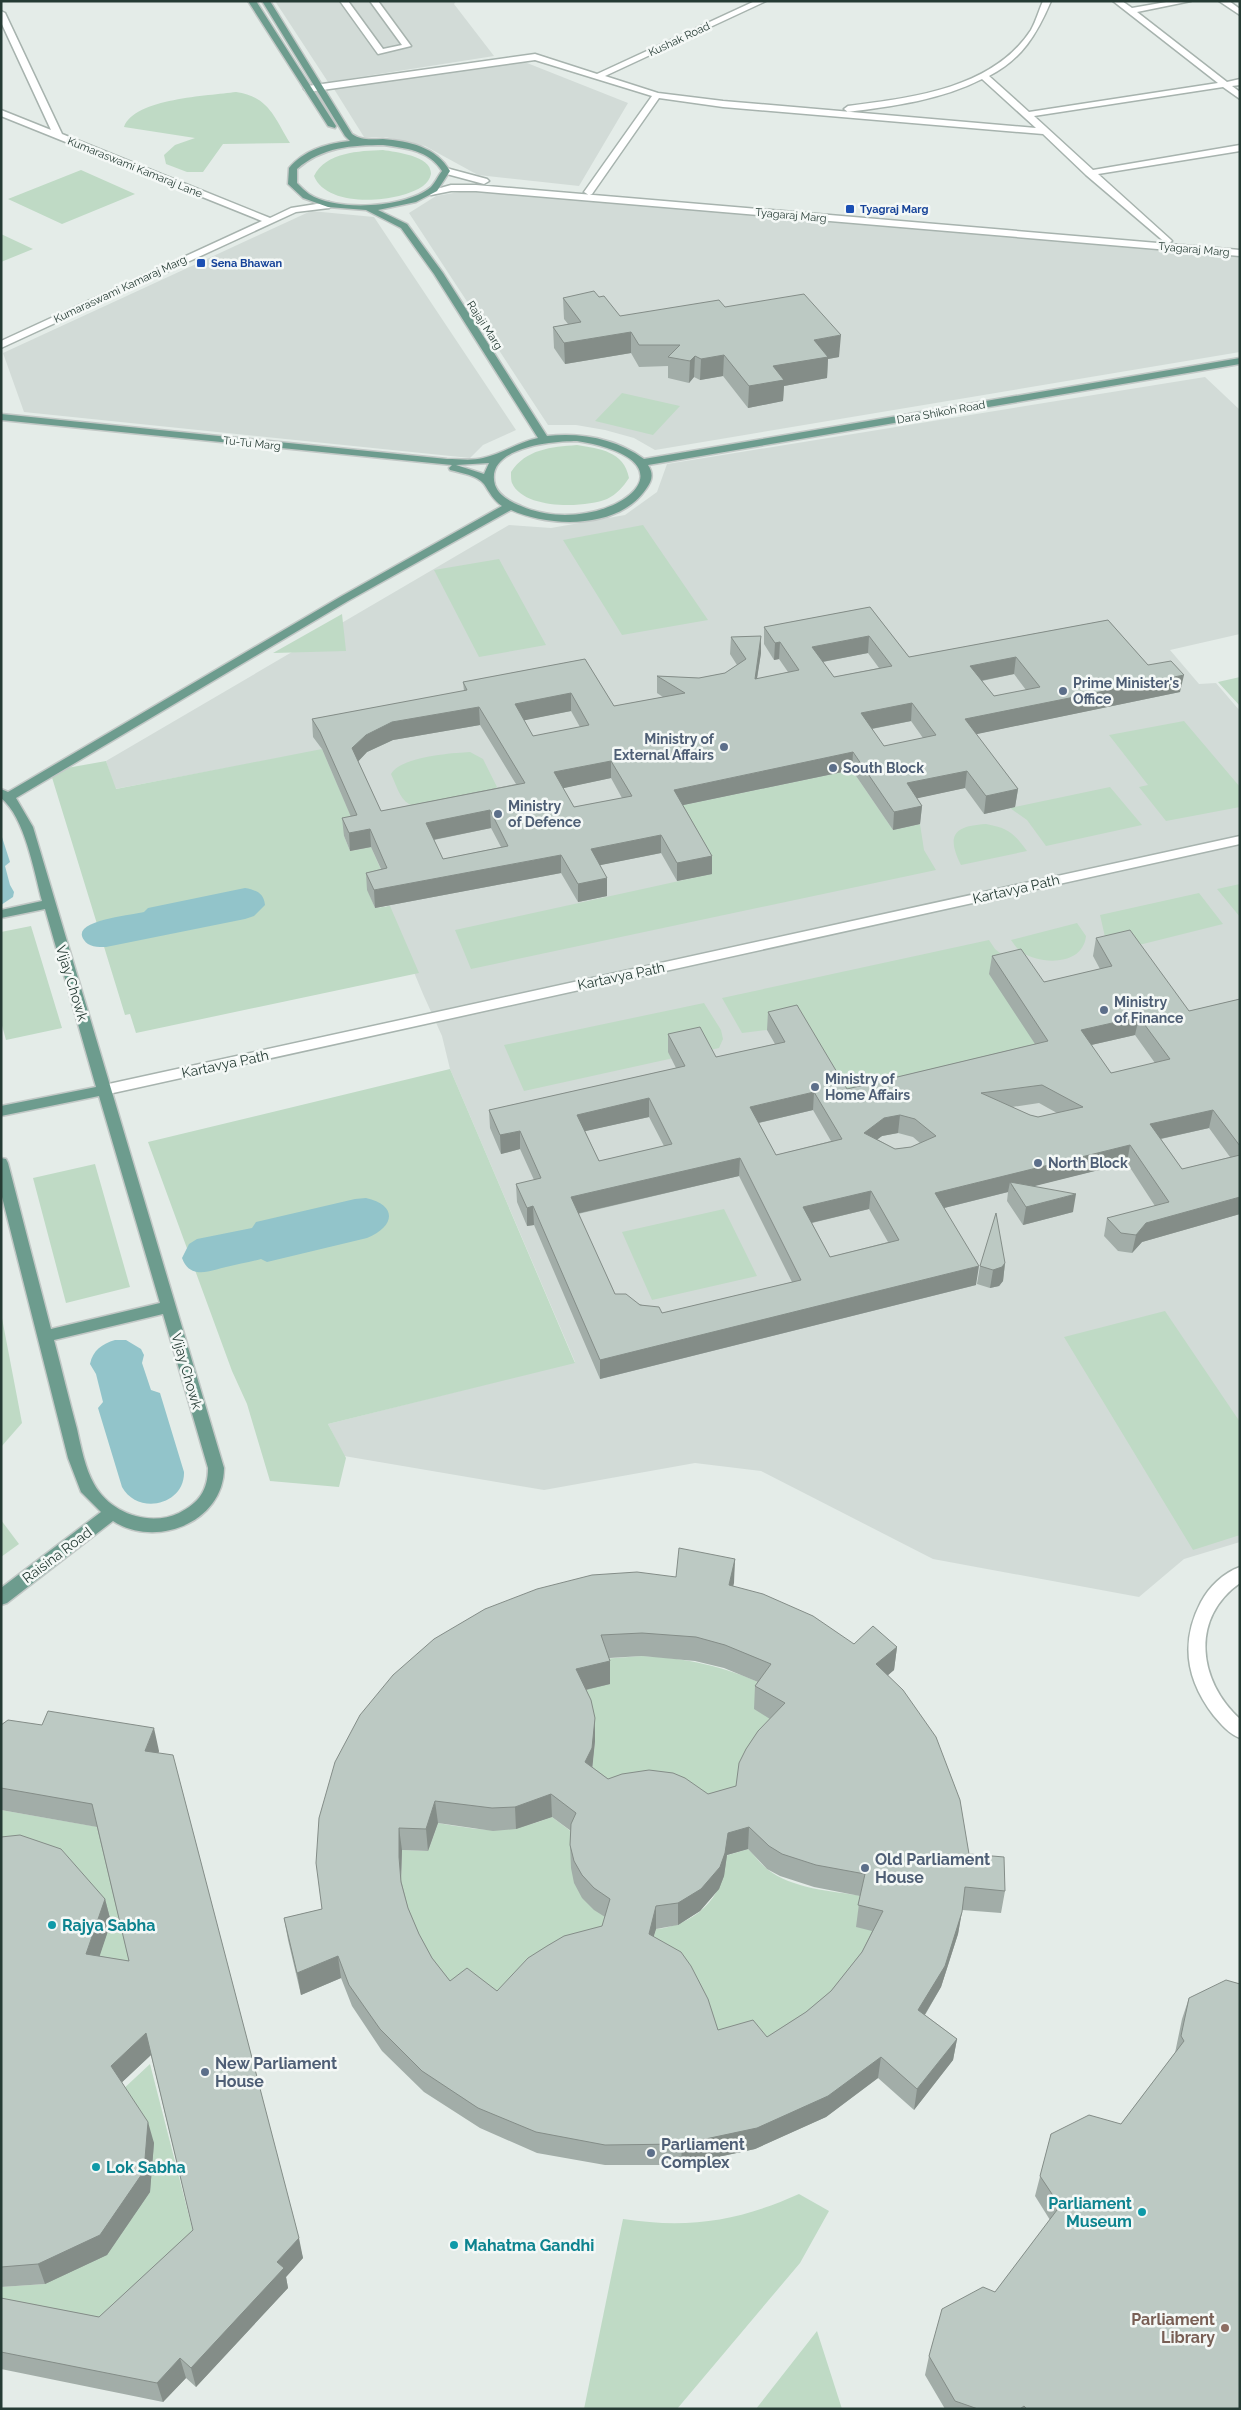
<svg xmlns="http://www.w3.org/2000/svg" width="1241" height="2410" font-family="Raleway,sans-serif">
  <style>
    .built { fill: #d2dbd7 }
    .green { fill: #bfdac5 }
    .water { fill: #92c4ca }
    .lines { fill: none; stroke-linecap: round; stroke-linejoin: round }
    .minor-casing { stroke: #a7b3ae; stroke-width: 3 }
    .major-casing { stroke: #c2c8c6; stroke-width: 3 }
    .minor { fill: #fff; fill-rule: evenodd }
    .major { fill: #6d9c8e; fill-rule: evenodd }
    .wall { fill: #a2ada8; fill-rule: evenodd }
    .shaded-wall { fill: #848d88 }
    .building { fill: #bcc9c3; stroke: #848d88; fill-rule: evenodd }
    .transit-dot { fill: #1a4fb4; stroke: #f4f8f6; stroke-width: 2 }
    .service-dot { fill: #5c6f8a; stroke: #f4f8f6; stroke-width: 2 }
    .culture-dot { fill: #0f9aa8; stroke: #f4f8f6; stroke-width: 2 }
    .education-dot { fill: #8d6e63; stroke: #f4f8f6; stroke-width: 2 }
    .labels { text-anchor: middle; stroke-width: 5; stroke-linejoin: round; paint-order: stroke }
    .far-street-label { font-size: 11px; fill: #253b34; stroke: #f4f8f6 }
    .far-transit-label { font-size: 11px; font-weight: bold; fill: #164399; stroke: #f4f8f6; text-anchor: start }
    .service-label { font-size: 14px; font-weight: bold; fill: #4e5e75; stroke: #f4f8f6; text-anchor: start }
    .street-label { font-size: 14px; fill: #253b34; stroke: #f4f8f6 }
    .near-service-label { font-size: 16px; font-weight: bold; fill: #4e5e75; stroke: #f4f8f6; text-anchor: start }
    .near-culture-label { font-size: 16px; font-weight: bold; fill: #0d838f; stroke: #f4f8f6; text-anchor: start }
    .near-education-label { font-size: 16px; font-weight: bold; fill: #785e54; stroke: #f4f8f6; text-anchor: end }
  </style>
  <rect width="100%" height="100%" fill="#e4ece8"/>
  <path class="built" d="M275 1H456L454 4 494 56 328 82Z
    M522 61 628 103 579 186 478 175 425 146 385 137H364L334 89Z
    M471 190 1240 257V352L655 450 634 438 605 430 576 425H548L409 213 436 196Z
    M311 211 374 217 516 430 483 445 470 458 24 412 3 353Z
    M1205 377 1240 410V634L1170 650 1199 684 1216 683 1240 711V1542L1184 1559 1139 1597 933 1559 761 1471 695 1463 544 1490 344 1456 328 1424 575 1362 450 1069 442 1036 423 994 322 750 115 789 106 761 509 525 551 528 625 515 657 492 667 464Z"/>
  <path class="green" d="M236 92C269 97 274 117 290 143L223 144 203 172H187L166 164 164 155 175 145 195 138 124 127C135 98 208 96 236 92Z
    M383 150C396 152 432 156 431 174 430 179 427 183 423 186 399 203 327 209 314 176 326 152 359 151 383 150Z
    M81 170 135 194 62 224 8 199Z
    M1 234 33 249 1 262Z
    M622 393 680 406 653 435 595 421Z
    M577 445C600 449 624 451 629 478 623 487 617 494 607 499 585 508 524 510 512 483 511 481 511 475 511 472 526 449 551 447 577 445Z
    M643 525 708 620 622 635 563 540Z
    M499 559 546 645 479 657 434 570Z
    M342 614 346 651 273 653Z
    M1240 677V706L1218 682Z
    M1184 721 1240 787V807L1166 821 1139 787 1148 785 1109 735Z
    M322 749 358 833 344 836 350 851 371 847 388 886 368 891 375 908 390 906 419 973 136 1033 130 1014 125 1015 50 771 106 761 116 789Z
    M470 752 483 759 497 787 493 792C474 796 425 814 409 804 399 798 396 784 391 774 400 757 451 753 470 752Z
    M852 770 893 830 920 824 924 850 936 870 471 969 455 930 711 874 674 807Z
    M1110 787 1142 825 1046 846 1027 820 1010 808Z
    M986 824C1008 828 1014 833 1027 851L961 865C946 835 954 826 986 824Z
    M1240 884V917L1217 889Z
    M1199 893 1223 924 1127 948 1108 950 1100 915Z
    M1077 923 1086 936C1083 966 1041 965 1021 952 1017 949 1014 944 1011 940Z
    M31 926 62 1028 6 1040 1 1022V932Z
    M989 940 995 949 1006 958 1045 1059 845 1107 767 1030 742 1033 722 998Z
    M704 1003 721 1030 723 1039 719 1048 524 1091 504 1045Z
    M450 1069 575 1363 328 1424 346 1458 339 1487 270 1481 247 1404 232 1371 148 1142Z
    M95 1164 130 1287 66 1303 33 1178Z
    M724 1209 757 1276 652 1300 622 1232Z
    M1165 1311 1240 1422V1535L1193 1550 1064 1337Z
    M1 1313 22 1423 1 1447Z
    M1 1520 19 1544 1 1557Z
    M642 1656C688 1658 728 1667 769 1687L783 1726 735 1798 637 1793 592 1771 595 1741 576 1692 602 1659Z
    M1 1810 98 1827 136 1978 95 1968 1 1860Z
    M552 1817 577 1836C562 1871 579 1903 611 1920L498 2013 452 2003 404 1904 401 1880 402 1850 428 1851 438 1823C486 1831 504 1835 552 1817Z
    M748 1849C754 1855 760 1863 767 1869 792 1889 832 1891 862 1896L877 1932 804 2034 715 2052 648 1956 656 1929C694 1926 727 1896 725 1856Z
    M150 2064 198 2251 106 2337 1 2313V2287L45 2284 120 2092Z
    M799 2194 829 2211 800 2263 677 2409H584L623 2219C689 2229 739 2221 799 2194Z
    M817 2331 842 2409H756Z"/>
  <path class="water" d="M1 834 10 862 5 866 10 885 14 892 13 897 1 905Z
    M245 888C256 890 264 893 265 905L254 916 245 919 106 947C98 947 88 947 84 940 69 920 134 915 144 912L148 908Z
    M366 1198C398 1205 395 1227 367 1238L267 1262 261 1259C250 1262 238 1264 226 1267 210 1271 190 1280 182 1258L189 1244 197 1239 252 1228 256 1222 355 1199Z
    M115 1340H126L141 1349 144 1355 142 1363 151 1390 160 1393 184 1472C185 1505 138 1516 122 1487L98 1408 103 1402 96 1374 90 1364C93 1350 102 1344 115 1340Z"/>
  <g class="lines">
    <defs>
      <path id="minor" d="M340 1H348L383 49 402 45 370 1H378L411 46 378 54Z
        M755 1H766L605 76 658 93 723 101 1036 128 982 79C941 100 894 106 848 112L844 109 848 106C911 98 993 89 1031 30 1036 21 1039 10 1043 1H1051C1037 34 1022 59 989 76L1029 112 1218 83 1113 1H1122L1132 8 1172 1H1191L1137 12 1227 82 1240 79V85L1232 86 1240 92V99L1223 87 1034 116 1093 170 1240 145V151L1098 174 1170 239 1172 241 1167 244 1086 175 1043 134 723 107 659 98 592 194 589 195 584 192 652 96 535 60 308 92 304 89 308 86 535 54 597 74Z
        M1219 1H1229L1240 9V15Z
        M1 11 5 13 62 134 270 218 291 208 329 202 334 205 329 208 296 212 1 348V341L262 221 1 116V110L51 130 1 22Z
        M446 168 487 179 489 181 484 184 443 173V169Z
        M451 185H476L1240 250V256L476 191H451L431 195 426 192Z
        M1240 836V844L104 1095 97 1090 104 1085Z
        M1240 1567V1583C1190 1618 1198 1681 1240 1719V1738C1229 1734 1221 1724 1214 1716 1186 1680 1180 1642 1201 1602 1209 1587 1223 1573 1240 1567Z"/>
      <path id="major" d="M248 1H256L336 126 335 128 328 126Z
        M262 1H270L352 134C362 141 371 139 383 139 409 141 436 147 450 171L437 191 416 202 378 210 407 224 443 273 547 436C581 432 617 439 644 459L1240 358V364L648 465C654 474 652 481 646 489 619 529 551 528 511 510L348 601 16 798 33 827 224 1468C224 1522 156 1549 113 1521L7 1603 1 1605V1588L101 1512 81 1492 68 1458 1 1193V1158L6 1159 8 1163 51 1329 160 1303 99 1096 1 1116V1106L96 1087 45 909 1 918V910L42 901C34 872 25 817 1 798V789L8 792 340 597 502 506C493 500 490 493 484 484 477 475 461 473 450 470L449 468 452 465 1 420V414L447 459C458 459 472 461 483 458 502 454 518 442 538 438L434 274 401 228 366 210 328 207 303 198 288 184 289 168C304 150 328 143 350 141L345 136ZM383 145C405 148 429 150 442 171 438 176 435 183 431 187 406 208 336 212 309 194 305 191 301 187 297 183V169C322 147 352 145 383 145ZM577 441C713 463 600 541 521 506 511 502 499 496 495 485 484 447 553 441 577 441ZM489 463 484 474 456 465ZM163 1314 208 1468C208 1490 199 1503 179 1513 149 1527 110 1513 94 1484 85 1468 81 1447 77 1429 69 1400 62 1370 54 1340Z"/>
    </defs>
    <use href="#minor" class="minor-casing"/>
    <use href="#major" class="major-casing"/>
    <use href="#minor" class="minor"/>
    <use href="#major" class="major"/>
  </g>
  <path class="wall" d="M599 297 620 316 725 307 839 357 828 359 827 378 784 386 783 401 748 408 723 376 700 380 694 377 689 383 668 378V366L639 367 631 353 565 364 554 348 553 327 568 324 564 319 563 298Z
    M870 607 909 657 1108 620 1148 665 1180 692 976 734 1018 789 1015 807 984 814 965 788 917 798 922 806 920 824 893 830 852 770 683 805 712 856V874L677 881 661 853 600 865 607 896 578 902 561 873 375 908 367 890 366 873 381 869 371 847 350 851 344 836 342 818 351 817 322 749 313 737 312 719 464 691 463 682 585 659 614 706 663 697 657 693V676L699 678 725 673 737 665 730 654 731 637 761 636V653L757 679 788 672 779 659 774 660 764 644V627ZM868 653 879 668 834 677 823 662ZM1014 674 1026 690 994 696 982 681ZM571 711 580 727 533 736 524 720ZM911 721 923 738 884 746 872 729ZM480 725 516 784 381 811 358 761 367 752 393 740ZM611 778 622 798 574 807 563 788ZM491 828 501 847 443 859 434 840Z
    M1096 938 1189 1011 1240 999V1214L1142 1242 1132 1253 1118 1251 1104 1236 1107 1218 1155 1206 1127 1163 1033 1186 1073 1212 1023 1225 1007 1201 1008 1192 944 1208 976 1285 600 1379 534 1225 527 1226 517 1202 516 1184 534 1180 520 1149 501 1154 490 1128 489 1110 676 1068 668 1052V1034L716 1057 775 1044 767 1030 768 1012 847 1089 1035 1044 989 974 992 956 1044 982 1100 969 1093 956ZM1135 1035 1155 1063 1111 1073 1091 1045ZM1039 1103 1057 1113 1038 1117 1030 1115 1012 1107ZM813 1110 831 1141 776 1155 759 1123ZM649 1117 664 1146 599 1161 585 1131ZM1209 1128 1230 1157 1182 1169 1161 1139ZM898 1133 913 1137 920 1143 911 1147 895 1149 877 1139 882 1136ZM739 1176 792 1282 662 1313 615 1294 578 1214ZM869 1209 888 1242 830 1257 812 1223Z
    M1005 1263 1003 1281 999 1286 990 1288 977 1284 980 1266Z
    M735 1559 733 1586 854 1644 897 1647 894 1670 888 1675 969 1854 1005 1891 1001 1913 962 1910 958 1934 941 1987 925 2015 957 2039 953 2060 914 2110 878 2078 826 2117 755 2149 681 2165H605L537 2153 480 2128 424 2092 382 2051 352 2006 341 1978 301 1995 288 1940 284 1918 322 1909 319 1818 676 1577ZM642 1656 695 1661 724 1668 758 1682 755 1686 754 1709 770 1719 736 1786 708 1794 608 1779 592 1767 595 1741 586 1690 610 1684 609 1658ZM552 1817 571 1831 570 1845 571 1868 574 1883 582 1898 594 1910 605 1917 602 1926 497 1991 450 1981 432 1958 419 1934 408 1908 401 1880 402 1850 428 1851 438 1823 493 1831 516 1829ZM748 1849 767 1869 780 1876 814 1887 860 1896 856 1927 872 1931 862 1952 831 1991 806 2012 767 2037 718 2030 653 1937 656 1929 678 1925 700 1911 719 1889 724 1876 727 1855Z
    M1 1725 159 1751 158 1753 303 2258 286 2277 288 2288 196 2387 186 2378 163 2402 1 2369V2298L99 2317 193 2230 151 2055 122 2082 154 2143 150 2192 107 2255 45 2284 1 2287V1837L105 1899 111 1922 99 1956 129 1961 97 1827 1 1810Z
    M1189 1998 1240 2409H945L925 2375 929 2356 995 2292 1050 2220 1035 2196 1051 2134 1121 2124 1175 2053 1182 2019Z"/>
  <path class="shaded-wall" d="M631 332V353L565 364 564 343Z
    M841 335 839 357 828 359 827 378 784 386 783 401 748 408 749 386 773 366 814 340Z
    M724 355 723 376 700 380 701 359Z
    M695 356 694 377 689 383 690 361Z
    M761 636V653L754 696 755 679Z
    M869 636 868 653 811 664 812 647Z
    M780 642 779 659 774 660 775 643Z
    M1016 657 1014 674 969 683 970 666Z
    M1184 675 1180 692 963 737 965 719Z
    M571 693V711L516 722 515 704Z
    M912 703 911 721 860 731 861 713Z
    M479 707 480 725 393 740 367 752 354 766 352 748 366 735 392 722Z
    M853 752 852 770 674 807V790Z
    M611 761V778L555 790 554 772Z
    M967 771 965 788 905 801 907 783Z
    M1018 789 1015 807 984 814 986 796Z
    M922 806 920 824 893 830 894 812Z
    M490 810 491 828 427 841 426 823Z
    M370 829 371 847 350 851 349 833Z
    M661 835V853L591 867V849Z
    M561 855V873L375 908 374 890Z
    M712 856V874L677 881V863Z
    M607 878V896L578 902V884Z
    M1139 1017 1135 1035 1078 1048 1081 1030Z
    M814 1092 813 1110 749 1125 750 1107Z
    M649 1098V1117L577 1133V1115Z
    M1213 1110 1209 1128 1146 1142 1150 1124Z
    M900 1115 898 1133 882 1136 862 1151 864 1133 884 1118Z
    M520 1131V1149L501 1154 500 1135Z
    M1130 1145 1127 1163 1015 1191 1010 1182 1008 1192 932 1211 935 1193Z
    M740 1158 739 1176 571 1215V1197Z
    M871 1191 869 1209 802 1225 803 1207Z
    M1076 1194 1073 1212 1023 1225 1026 1207Z
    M1240 1197V1214L1142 1242 1132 1253 1136 1235 1146 1223Z
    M533 1206 534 1225 527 1226V1208Z
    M1005 1263 1003 1281 999 1286 990 1288 993 1270Z
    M979 1266 976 1285 600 1379V1360Z
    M735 1559 734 1583 728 1608 729 1585Z
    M897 1647 894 1670 874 1687 876 1664Z
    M610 1661V1684L576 1692V1669Z
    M595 1718V1741L592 1771 585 1762Z
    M154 1728 159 1751 151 1774 145 1751Z
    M551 1794 552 1817 516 1829 515 1807Z
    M435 1801 438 1823 428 1851 426 1829Z
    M749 1827 748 1849 727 1855 724 1876 719 1889 700 1911 678 1925V1903L728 1833Z
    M399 1828 402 1850 401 1880 399 1857Z
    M105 1899 111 1922 93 1976 86 1954Z
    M656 1906V1929L648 1956 649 1934Z
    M962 1912 958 1934 941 1987 915 2031 918 2010Z
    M338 1956 341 1978 301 1995 297 1973Z
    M146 2033 152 2054 117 2087 111 2066Z
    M957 2039 953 2060 914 2110 917 2089Z
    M881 2057 878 2078 826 2117 755 2149 681 2165 682 2144Z
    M148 2122 154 2143 150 2192 107 2255 45 2284 38 2264Z
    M299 2238 303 2258 286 2277 288 2288 196 2387 191 2368 277 2262Z
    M180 2358 186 2378 163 2402 157 2383Z"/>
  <path class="building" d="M594 291 599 297 604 296 620 316 719 300 725 307 804 294 841 335 814 340 828 357 773 366 784 380 749 386 724 355 701 359 695 356 690 361 668 357 680 345H639L631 332 564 343 553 327 581 322 563 298Z
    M870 607 909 657 1108 620 1148 665 1171 661 1184 675 965 719 1018 789 986 796 967 771 907 783 922 806 894 812 853 752 674 790 712 856 677 863 661 835 591 849 607 878 578 884 561 855 374 890 366 873 387 868 370 829 349 833 342 818 357 815 320 732 312 719 467 690 463 682 585 659 614 706 685 693 657 676 699 678 725 673 746 659 731 637 761 636 755 679 799 670 780 642 775 643 764 627ZM869 636 892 666 834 677 812 647ZM1016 657 1040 687 994 696 970 666ZM571 693 589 725 533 736 515 704ZM912 703 936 735 884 746 861 713ZM479 707 525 783 381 811 352 748 366 735 392 722ZM611 761 632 796 574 807 554 772ZM490 810 508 846 443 859 426 823Z
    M1130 930 1189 1011 1240 999V1146L1213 1110 1150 1124 1182 1169 1240 1155V1197L1146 1223 1136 1235 1121 1233 1107 1218 1169 1202 1130 1145 935 1193 979 1266 600 1360 533 1206 527 1208 516 1184 541 1178 520 1131 500 1135 489 1110 685 1066 668 1034 700 1027 716 1057 785 1042 768 1012 797 1005 847 1089 1048 1041 992 956 1021 949 1044 982 1112 966 1096 938ZM1139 1017 1170 1059 1111 1073 1081 1030ZM1042 1085 1083 1107 1038 1117 1030 1115 981 1093ZM814 1092 842 1139 776 1155 750 1107ZM649 1098 672 1144 599 1161 577 1115ZM900 1115 915 1119 936 1136 911 1147 895 1149 864 1133 884 1118ZM740 1158 801 1280 662 1313 659 1307 640 1305 626 1294H615L571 1197ZM871 1191 899 1240 830 1257 803 1207Z
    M1010 1182 1076 1194 1026 1207Z
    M996 1213 1005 1263 1002 1267 993 1270 980 1266Z
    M679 1548 735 1559 729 1585 763 1594 813 1616 854 1644 873 1626 897 1647 876 1664 903 1690 936 1737 960 1800 969 1854 1004 1857 1005 1891 965 1887 962 1912 945 1966 918 2010 957 2039 917 2089 881 2057 828 2096 757 2128 682 2144 605 2145 536 2132 478 2108 422 2071 380 2029 349 1985 338 1956 297 1973 284 1918 322 1909 316 1863 319 1818 335 1762 360 1715 393 1675 434 1639 485 1609 537 1589 592 1575 637 1572 676 1577ZM642 1633 696 1637 725 1645 771 1664 755 1686 785 1703 758 1731 746 1749 739 1763 736 1786 708 1794 685 1778 673 1773 649 1770 622 1774 608 1779 585 1762 592 1748 595 1718 591 1700 576 1669 610 1661 601 1635ZM551 1794 576 1813 571 1824 570 1845 574 1861 582 1875 594 1888 610 1899 602 1926 564 1936 547 1946 528 1958 497 1991 467 1968 450 1981 432 1958 419 1934 408 1908 401 1882 399 1857V1828L426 1829 435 1801 492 1808 515 1807ZM749 1827 769 1846 782 1854 816 1865 865 1874 858 1905 883 1911 862 1952 831 1991 806 2012 767 2037 753 2020 718 2030 708 1999 691 1966 681 1952 649 1934 656 1906 678 1903 701 1889 720 1867 725 1853 728 1833Z
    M48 1711 154 1728 145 1751 173 1755 299 2238 277 2262 284 2268 191 2368 180 2358 157 2383 1 2352V2298L99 2317 193 2230 146 2033 111 2066 148 2122 144 2171 100 2235 38 2264 1 2267V1837L20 1835 61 1849 105 1899 86 1954 129 1961 92 1804 1 1788V1725L8 1720 42 1725Z
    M1226 1980 1240 1984V2409H1027L1024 2406 1020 2409H978L955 2401 929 2356 942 2309 983 2287 995 2292 1060 2206 1040 2176 1051 2134 1089 2115 1121 2124 1184 2041 1181 2036 1189 1998Z"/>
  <g class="transit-dot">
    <rect x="845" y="204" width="10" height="10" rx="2.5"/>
    <rect x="196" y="258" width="10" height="10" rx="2.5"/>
  </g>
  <g class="service-dot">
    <circle cx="1063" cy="691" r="5"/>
    <circle cx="724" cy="747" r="5"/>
    <circle cx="833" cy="768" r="5"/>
    <circle cx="498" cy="814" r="5"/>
    <circle cx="1104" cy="1010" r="5"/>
    <circle cx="815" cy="1087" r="5"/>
    <circle cx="1038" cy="1163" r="5"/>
    <circle cx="865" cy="1868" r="5"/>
    <circle cx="205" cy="2072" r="5"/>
    <circle cx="651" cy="2153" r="5"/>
  </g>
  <g class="culture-dot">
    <circle cx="52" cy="1925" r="5"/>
    <circle cx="96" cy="2167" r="5"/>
    <circle cx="1142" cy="2212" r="5"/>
    <circle cx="454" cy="2245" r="5"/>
  </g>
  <circle class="education-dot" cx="1225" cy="2328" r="5"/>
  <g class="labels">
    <g class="far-street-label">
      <text transform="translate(679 39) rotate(-25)" y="4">Kushak Road</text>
      <text transform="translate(135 167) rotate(22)" y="4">Kumaraswami Kamaraj Lane</text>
      <text transform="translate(791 215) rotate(5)" y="4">Tyagaraj Marg</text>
      <text transform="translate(1194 249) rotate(5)" y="4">Tyagaraj Marg</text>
      <text transform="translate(120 289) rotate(-25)" y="4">Kumaraswami Kamaraj Marg</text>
      <text transform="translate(485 325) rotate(57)" y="4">Rajaji Marg</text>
      <text transform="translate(941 412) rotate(-10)" y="4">Dara Shikoh Road</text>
      <text transform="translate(252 443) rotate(6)" y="4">Tu-Tu Marg</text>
    </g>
    <g class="far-transit-label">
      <text x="860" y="213">Tyagraj Marg</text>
      <text x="211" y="267">Sena Bhawan</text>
    </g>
    <g class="service-label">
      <text x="1073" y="688">Prime Minister's<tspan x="1073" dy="16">Office</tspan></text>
      <text x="714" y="744" text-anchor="end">Ministry of<tspan x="714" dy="16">External Affairs</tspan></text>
      <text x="843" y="773">South Block</text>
      <text x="508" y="811">Ministry<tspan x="508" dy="16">of Defence</tspan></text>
      <text x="1114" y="1007">Ministry<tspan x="1114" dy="16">of Finance</tspan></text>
      <text x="825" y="1084">Ministry of<tspan x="825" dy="16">Home Affairs</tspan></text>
      <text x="1048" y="1168">North Block</text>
    </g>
    <g class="street-label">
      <text transform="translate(1016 889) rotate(-13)" y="5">Kartavya Path</text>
      <text transform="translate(621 976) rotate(-12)" y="5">Kartavya Path</text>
      <text transform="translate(72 983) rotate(73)" y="5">Vijay Chowk</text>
      <text transform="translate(225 1064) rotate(-12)" y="5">Kartavya Path</text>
      <text transform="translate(187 1371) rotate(74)" y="5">Vijay Chowk</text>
      <text transform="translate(57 1555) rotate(-37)" y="5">Raisina Road</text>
    </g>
    <g class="near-service-label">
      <text x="875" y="1865">Old Parliament<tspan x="875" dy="18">House</tspan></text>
      <text x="215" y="2069">New Parliament<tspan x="215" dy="18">House</tspan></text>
      <text x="661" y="2150">Parliament<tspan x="661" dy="18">Complex</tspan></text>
    </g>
    <g class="near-culture-label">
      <text x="62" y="1931">Rajya Sabha</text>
      <text x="106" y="2173">Lok Sabha</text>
      <text x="1132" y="2209" text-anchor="end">Parliament<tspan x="1132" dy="18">Museum</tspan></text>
      <text x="464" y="2251">Mahatma Gandhi</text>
    </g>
    <g class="near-education-label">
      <text x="1215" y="2325">Parliament<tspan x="1215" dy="18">Library</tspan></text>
    </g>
  </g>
  <rect width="1241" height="2410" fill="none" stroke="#253b34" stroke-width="5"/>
</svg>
